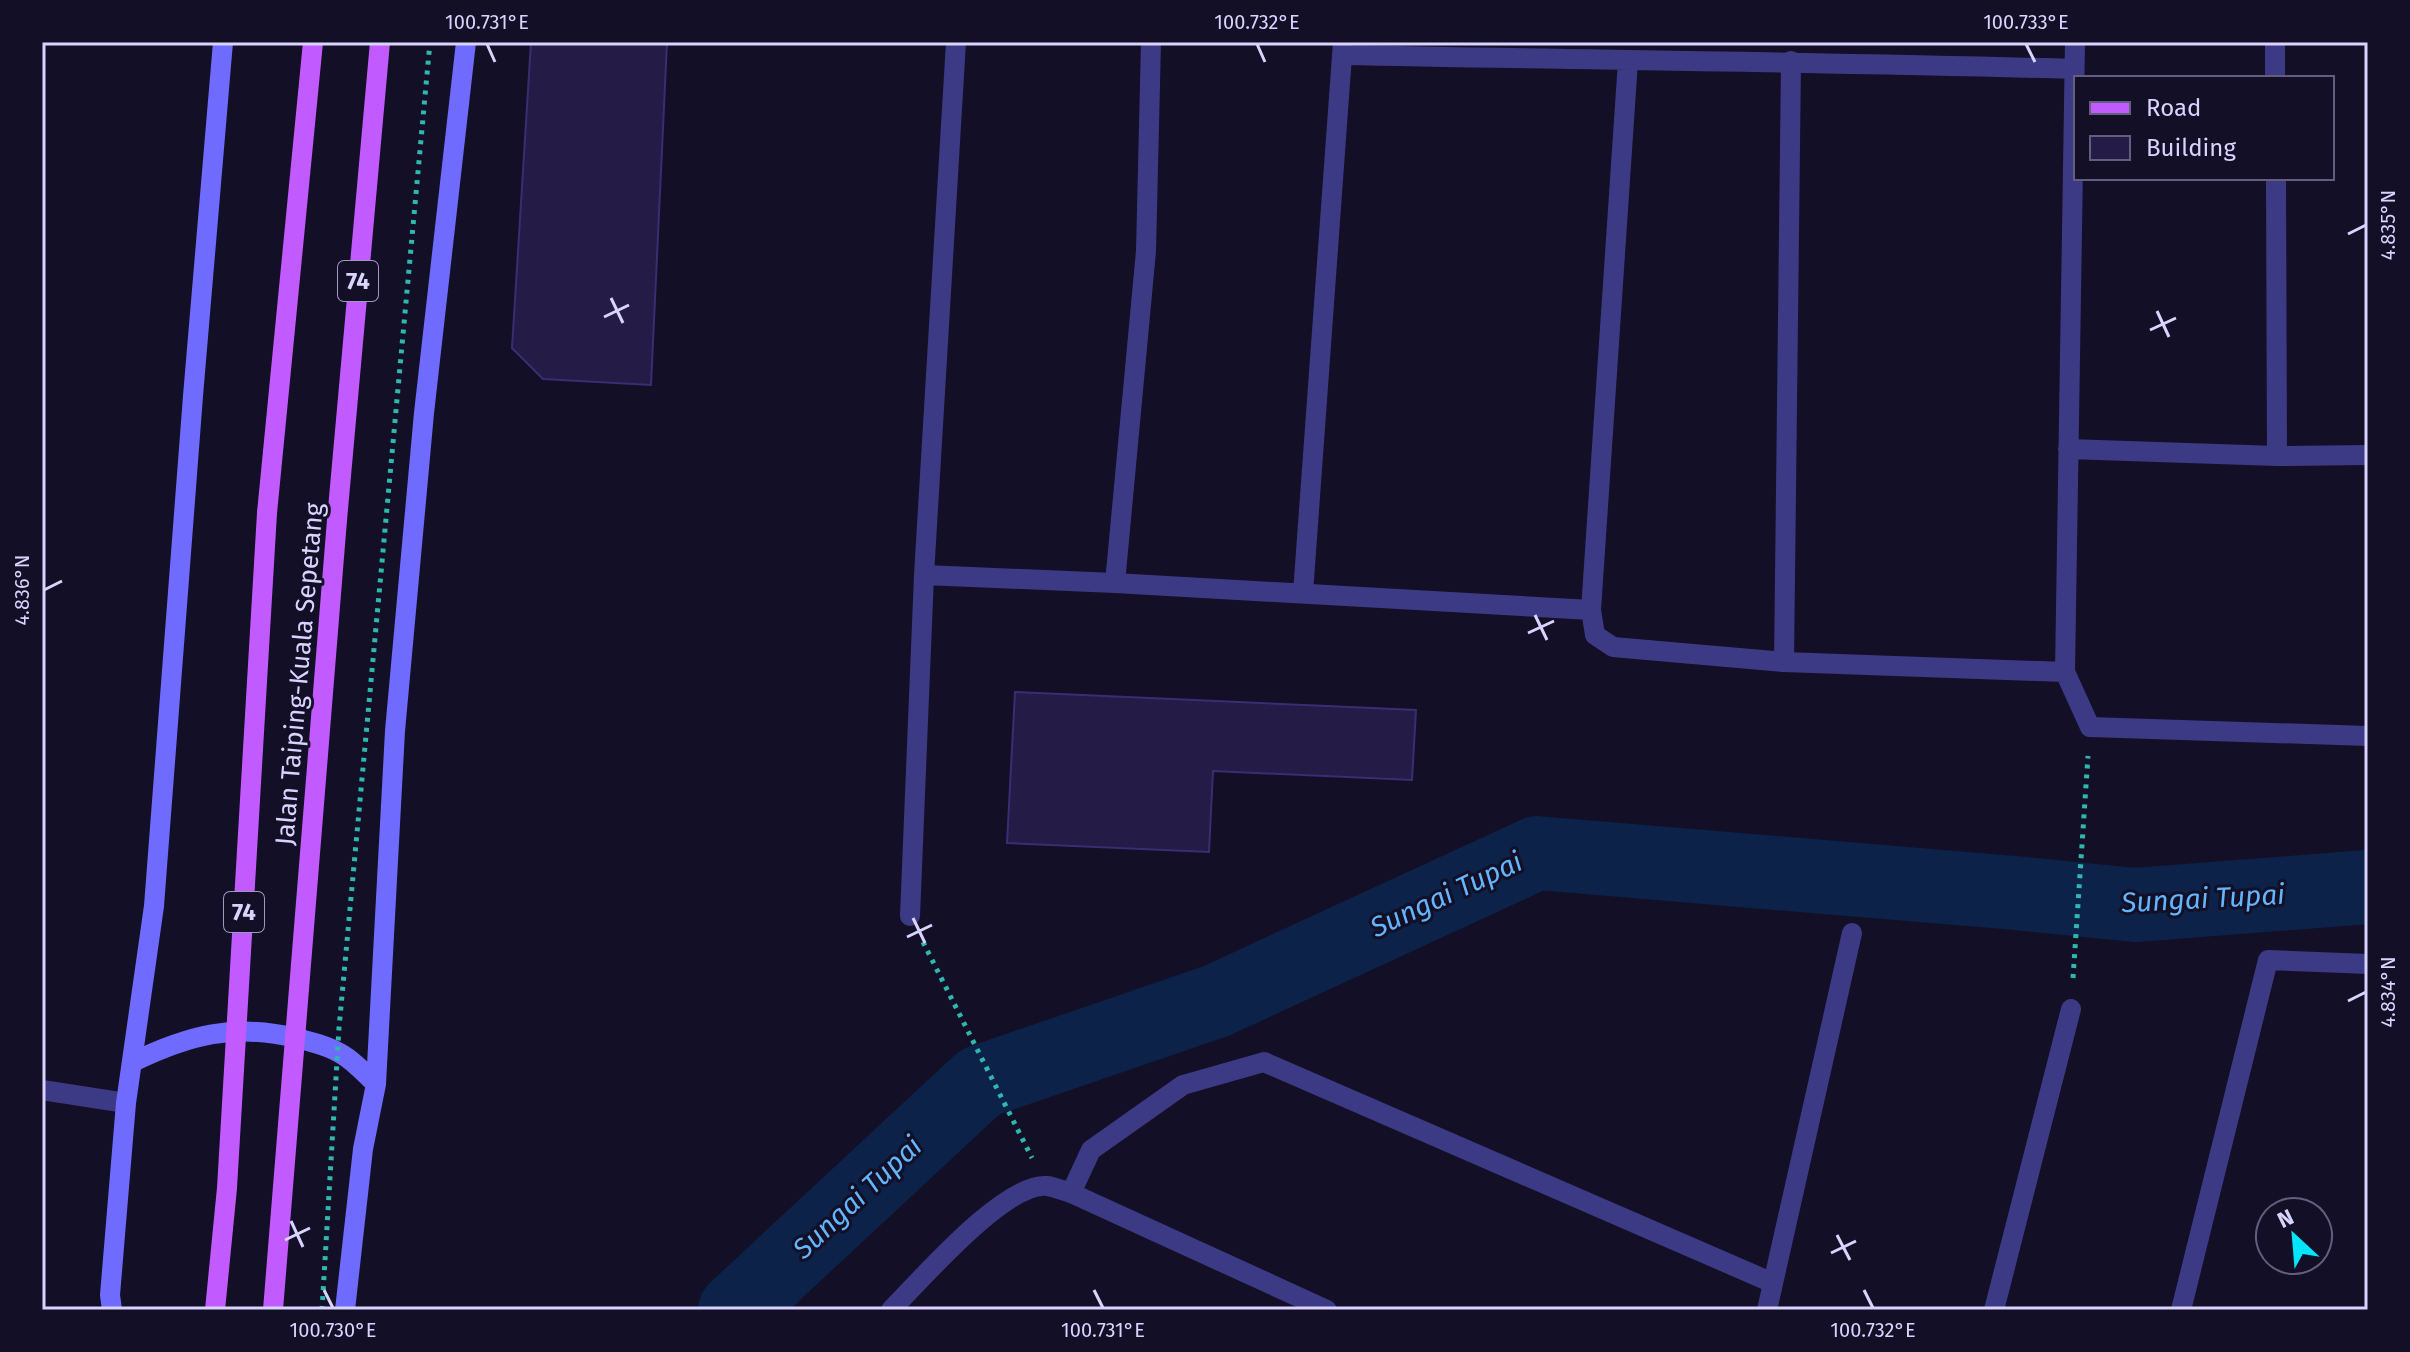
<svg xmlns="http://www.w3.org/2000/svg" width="2410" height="1352" font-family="'Fira Sans',sans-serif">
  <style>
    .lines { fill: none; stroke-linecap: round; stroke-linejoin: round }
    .river { stroke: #0c2248; stroke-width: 74 }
    .building { fill: #241b47; stroke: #3b2d73; stroke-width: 2 }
    .path { stroke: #2fb8b0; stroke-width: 5; stroke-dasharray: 4 6; stroke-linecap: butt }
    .service { stroke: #3d3a85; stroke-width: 20 }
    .minor { stroke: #3d3a85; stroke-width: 20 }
    .secondary { stroke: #6f6bff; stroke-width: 20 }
    .primary { stroke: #c25bff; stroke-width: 20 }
    .path-bridge { stroke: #2fb8b0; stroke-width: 5; stroke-dasharray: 4 6; stroke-linecap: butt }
    .primary-bridge { stroke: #c25bff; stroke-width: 20 }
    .ticks { fill: none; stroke: #d9d4ff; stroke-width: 3 }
    .labels { text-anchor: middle; stroke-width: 6; stroke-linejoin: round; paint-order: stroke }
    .shield { fill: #130f26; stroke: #9e99be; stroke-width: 2 }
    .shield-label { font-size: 24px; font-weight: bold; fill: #d9d4ff }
    .street-label { font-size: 26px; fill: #d9d4ff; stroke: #130f26 }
    .water-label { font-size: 28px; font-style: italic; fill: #62b6ff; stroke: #130f26 }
    .neatline { fill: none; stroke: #d9d4ff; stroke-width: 3 }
    .ticks-label { font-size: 20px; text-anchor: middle; fill: #d9d4ff }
  </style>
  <rect width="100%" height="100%" fill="#130f26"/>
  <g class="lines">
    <path class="river" d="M735 1310 980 1082 1216 1001 1537 853 2015 893 2135 905 2368 887"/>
  </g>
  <path class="building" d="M531 42H667L651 385 543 379 512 348Z
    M1015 692 1416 710 1412 780 1213 771 1209 852 1007 843Z"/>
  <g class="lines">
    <path class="path" d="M923 942 1032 1158
      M2073 978 2088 756"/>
    <path class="service" d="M2275 42V78
      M2276 178 2277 456
      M1115 583 1146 251 1151 42
      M1784 662 1791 61
      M1071 1193 1091 1150 1183 1085 1264 1062 1773 1283
      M1767 1310 1852 933
      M2181 1310 2268 960 2368 964"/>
    <path class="minor" d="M2075 42 2065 672 2090 727 2368 736
      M1342 55C1586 60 1830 62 2074 69
      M2068 449 2277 456 2368 455
      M924 575 1115 583 1591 610 1595 635 1613 647 1784 662 2065 672
      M1303 593 1343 42
      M1591 610 1628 61
      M910 916 924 575 956 42
      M42 1090 126 1103
      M891 1310C921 1280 1005 1182 1047 1186 1055 1187 1064 1191 1071 1193L1327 1310
      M1994 1310 2071 1009"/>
    <path class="secondary" d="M133 1062C189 1035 234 1023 296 1038 312 1042 329 1046 343 1055 355 1062 365 1074 376 1084
      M112 1310 110 1295 126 1103 154 906 193 396 223 42
      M345 1310 363 1149 376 1084 395 731 424 413 466 42"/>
    <path class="primary" d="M267 513 313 42
      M337 520 380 42"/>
    <path class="path-bridge" d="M322 1310 339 1028 430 42"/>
    <path class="primary-bridge" d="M215 1310 227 1188 267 513
      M273 1310 337 520"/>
  </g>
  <path class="ticks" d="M487 44 495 62M1257 44 1265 62M2026 44 2035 62M2348 234 2366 225M611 298 623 323M2157 311 2169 337M604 317 629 305M2150 330 2176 318M44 590 62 581M1535 615 1547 640M1528 633 1554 621M913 918 925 943M907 937 932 925M2348 1001 2366 992M291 1221 303 1247M1837 1235 1850 1260M285 1240 310 1228M1831 1253 1856 1241M324 1290 333 1308M1094 1290 1103 1308M1864 1290 1873 1308"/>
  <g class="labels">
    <g class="shield">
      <rect x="338" y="261" width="40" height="40" rx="6"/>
      <rect x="224" y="892" width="40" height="40" rx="6"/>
    </g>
    <g class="shield-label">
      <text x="358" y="289">74</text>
      <text x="244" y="920">74</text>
    </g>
    <g class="street-label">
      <text transform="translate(299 674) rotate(-85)" y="9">Jalan Taiping-Kuala Sepetang</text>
    </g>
    <g class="water-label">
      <text transform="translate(1446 894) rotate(-25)" y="10">Sungai Tupai</text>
      <text transform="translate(2203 898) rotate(-3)" y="10">Sungai Tupai</text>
      <text transform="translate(857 1197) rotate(-43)" y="10">Sungai Tupai</text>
    </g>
  </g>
  <rect width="2410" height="1352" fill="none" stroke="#130f26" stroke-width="88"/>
  <rect x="2074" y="76" width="260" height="104" fill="#130f26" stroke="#625e7d" stroke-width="2"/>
  <rect x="2090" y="102" width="40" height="12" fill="#c25bff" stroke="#625e7d" stroke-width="2"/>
  <text x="2146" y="116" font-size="24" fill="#d9d4ff">Road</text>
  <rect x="2090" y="136" width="40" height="24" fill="#241b47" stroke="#625e7d" stroke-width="2"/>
  <text x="2146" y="156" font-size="24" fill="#d9d4ff">Building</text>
  <g transform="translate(2294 1236) rotate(334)"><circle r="38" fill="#130f26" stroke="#625e7d" stroke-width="2"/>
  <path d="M0-6L14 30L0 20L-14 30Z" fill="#00e5ff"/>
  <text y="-12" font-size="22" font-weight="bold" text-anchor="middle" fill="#d9d4ff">N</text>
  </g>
  <rect x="44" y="44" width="2322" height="1264" class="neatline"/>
  <g class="ticks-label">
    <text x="487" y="29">100.731°E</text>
    <text x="1257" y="29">100.732°E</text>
    <text x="2026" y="29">100.733°E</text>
    <text transform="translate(2388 225) rotate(-90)" y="7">4.835°N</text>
    <text transform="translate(22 590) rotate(-90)" y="7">4.836°N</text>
    <text transform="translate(2388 992) rotate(-90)" y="7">4.834°N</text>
    <text x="333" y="1337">100.730°E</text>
    <text x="1103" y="1337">100.731°E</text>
    <text x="1873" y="1337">100.732°E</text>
  </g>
</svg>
